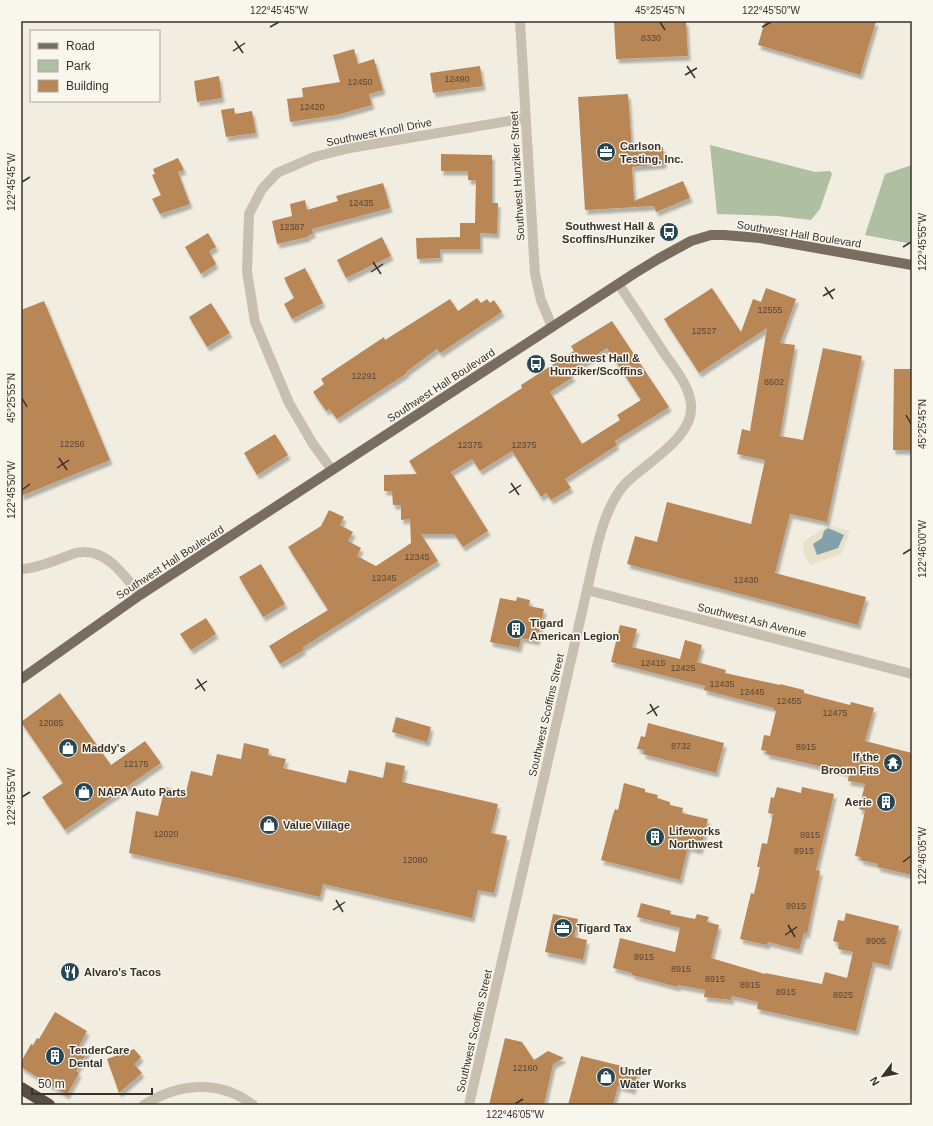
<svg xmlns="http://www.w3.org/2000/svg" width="933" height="1126" font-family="Helvetica,sans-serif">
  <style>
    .green { fill: #afbfa2 }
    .plaza { fill: #e7e1ca }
    .water { fill: #83a0ab }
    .building { fill: #b98657; fill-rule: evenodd; filter: url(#shadow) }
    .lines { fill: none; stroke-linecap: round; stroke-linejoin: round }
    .minor { stroke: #c8c0ae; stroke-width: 10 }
    .major { stroke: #786d5f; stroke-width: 10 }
    .highway { stroke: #574e44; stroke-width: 12 }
    .ticks { fill: none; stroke: #38322c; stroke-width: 1.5 }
    .labels { text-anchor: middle; stroke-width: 3; stroke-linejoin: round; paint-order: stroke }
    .number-label { font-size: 9px; fill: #584737 }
    .street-label { font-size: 11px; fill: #38322c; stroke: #f9f6ed }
    .poi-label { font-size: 11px; font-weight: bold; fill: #38322c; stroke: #f9f6ed; text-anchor: start }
    .neatline { fill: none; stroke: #38322c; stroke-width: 1.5 }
    .ticks-label { font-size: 10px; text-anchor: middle; fill: #38322c }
  </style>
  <defs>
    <filter id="shadow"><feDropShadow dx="2.5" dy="4.5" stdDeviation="1" flood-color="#0004"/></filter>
  </defs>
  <rect width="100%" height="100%" fill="#f1ede1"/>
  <path class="green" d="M710 145 815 172 830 171 832 174 820 209 811 220 777 216 717 214Z
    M912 165V244L865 235 885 174Z"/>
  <path class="plaza" d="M828 525 850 531 842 553 811 565 804 555 803 542Z"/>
  <path class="water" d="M828 528 844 535 838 548 817 555 813 544 822 538 824 531Z"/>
  <path class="building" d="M614 21H686L688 56 616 59Z
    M765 21H876L860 75 758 45Z
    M354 49 358 64 374 59 383 90 369 94 372 105 337 115 290 122 287 99 303 97 302 88 340 82 333 55Z
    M480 66 483 86 433 93 430 73Z
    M219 76 222 98 197 102 194 81Z
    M628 94 632 150 663 147 664 164 632 167 634 201 683 181 690 198 656 212 654 206 585 210 578 97Z
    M234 108 235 114 252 111 256 133 226 137 221 110Z
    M441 154 492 155V203H498L497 234 480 233V249H440V258L417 259 416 238 460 237V223H475L476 180H468V171H441Z
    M178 158 184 170 178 172 190 204 160 214 152 199 161 195 152 175 155 174 153 169Z
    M383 183 390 208 312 229 313 234 308 235V237L277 244 272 221 292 216 290 204 305 200 307 210 338 201 336 196Z
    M208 233 216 247 209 251 216 264 201 274 185 247Z
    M382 237 391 256 346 278 337 260Z
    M305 268 323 303 292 319 284 304 294 298 284 278Z
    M712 288 741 332 753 299 761 302 766 288 796 299 780 343 795 345 780 436 803 440 823 348 862 356 827 522 790 514 775 573 866 597 858 625 627 564 635 536 657 542 667 502 751 524 765 460 737 454 742 429 750 431 767 328 699 373 664 319Z
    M477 298 481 303 487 299 490 303 494 300 502 312 440 353 437 349 406 372 407 373 337 419 329 409 326 411 313 392 324 384 321 379 384 337 385 340 450 299 458 311Z
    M44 301 110 460 21 496V310Z
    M211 303 230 333 207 347 189 317Z
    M612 321 669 407 615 441 617 445 565 479 571 488 551 500 546 493 541 497 512 451 480 471 472 459 451 472 488 531 463 547 454 534H421L438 561 302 648 304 650 280 664 269 646 328 610 288 547 321 526 329 510 344 517 340 525 353 532 348 541 361 548 357 556 376 566 396 553 411 543 410 519 401 520V505H393L392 491H384V475L417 474 409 461 522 388 521 385 574 351 571 346ZM607 348 641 400 617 415 620 420 582 444 550 392 573 377 569 372Z
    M894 369H912V450H893Z
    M275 434 288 455 257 475 244 453Z
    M261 564 285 604 263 617 239 577Z
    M517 597 530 600 529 606 544 609 537 641 521 638 519 648 490 642 500 598 516 601Z
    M206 618 216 634 191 650 180 634Z
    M620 625 637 629 632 647 680 659 685 640 702 645 697 662 726 670 725 673 780 685V684L804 690V693L850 705 851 702 874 708 865 741 912 753V875L877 867 878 864 860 860 861 857 855 856 865 811 859 809 865 784 848 781 849 773 766 754 767 751 761 750 764 735 770 736 776 711 774 710V708L704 690 705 686 611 662Z
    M60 693 111 765 145 741 161 763 65 830 42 797 63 783 21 722Z
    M396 717 431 727 427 742 392 732Z
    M648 723 724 743 716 773 643 754 644 750 637 749 641 736 645 737Z
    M244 743 269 749 268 755 286 759 283 768 346 783 349 770 383 778 386 762 405 766 402 782 498 804 491 833 507 836 494 893 478 890 472 918 323 884 320 897 129 853 136 811 158 816 165 787 186 792 191 771 212 776 217 754 241 759Z
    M624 783 645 789V792L658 795 657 798 670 802V805L683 808 682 813 708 819 700 850 688 847 680 880 601 860 612 818 615 809 618 810Z
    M777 787 801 793 802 787 834 794 816 870 820 871 807 934 804 933 799 950 768 942 767 945 740 939 751 893 754 894 760 867H757L762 843 767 844 773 814 768 813 771 797 774 798Z
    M641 903 671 911 670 914 695 919 697 914 709 917 707 922 719 925 711 958 765 974V973L822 984 825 972 847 978 853 952 838 949 839 943 833 941 838 920 844 921 846 913 899 926 889 966 873 962 856 1031 757 1009 758 1002 732 996 731 1000 704 997 705 990 678 985V987L632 975V973L613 968 620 938 675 952 680 928 637 917Z
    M553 914 578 919 574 937 587 940 583 960 545 952Z
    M55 1012 87 1031 79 1046 88 1051 76 1071 79 1073 67 1095 21 1067V1062L31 1044 33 1045 37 1038 39 1039Z
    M505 1038 522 1042 534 1060 548 1051 564 1058 553 1064 544 1105H489Z
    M134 1049 141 1057 134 1064 142 1073 119 1093 107 1059Z
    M581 1056 638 1070 633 1090 618 1086 613 1105H568Z"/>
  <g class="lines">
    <path class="minor" d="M520 21 535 274 541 300 552 327
      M332 470 313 444 289 403 255 322 247 272 249 214 262 189 277 173 314 157 350 148 526 118
      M21 569C32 569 43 565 54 561 63 558 74 552 83 552 109 551 125 577 140 595
      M587 590 912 674
      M144 1105C178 1083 220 1079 253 1105
      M469 1105 587 590C595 557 602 508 626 483 647 462 695 437 691 404 689 385 674 368 664 353 649 330 634 307 619 285"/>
    <path class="major" d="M21 679 140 595 635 273 658 259 691 241 711 235H724L760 238 912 265"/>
    <path class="highway" d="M21 1088 49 1105"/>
  </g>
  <path class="ticks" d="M660 22 665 30M270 27 279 22M762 27 771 22M235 41 243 53M233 51 245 43M687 66 695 78M685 75 697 68M22 182 30 177M903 247 911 242M373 262 381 274M371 272 383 264M825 287 833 299M823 296 835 289M22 398 27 407M906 415 911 424M59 458 67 470M57 468 69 460M511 483 519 495M22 490 30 484M509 493 521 485M903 554 911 549M197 679 205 691M195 689 207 681M650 704 657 716M647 714 659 706M22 797 30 792M903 862 911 856M336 900 343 912M333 910 345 902M788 925 795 937M785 935 797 927M515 1104 523 1099"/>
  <defs>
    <symbol id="office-disc" viewBox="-11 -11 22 22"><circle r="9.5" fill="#254655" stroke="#f9f6ed"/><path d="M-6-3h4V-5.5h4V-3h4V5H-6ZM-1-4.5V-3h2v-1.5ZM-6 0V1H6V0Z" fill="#fff"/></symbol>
    <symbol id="bus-disc" viewBox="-11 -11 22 22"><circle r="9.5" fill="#254655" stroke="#f9f6ed"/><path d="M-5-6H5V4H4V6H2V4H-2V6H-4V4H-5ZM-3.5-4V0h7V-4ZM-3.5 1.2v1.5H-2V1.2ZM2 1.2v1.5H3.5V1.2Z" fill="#fff"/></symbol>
    <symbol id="building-disc" viewBox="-11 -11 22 22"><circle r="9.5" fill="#254655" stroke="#f9f6ed"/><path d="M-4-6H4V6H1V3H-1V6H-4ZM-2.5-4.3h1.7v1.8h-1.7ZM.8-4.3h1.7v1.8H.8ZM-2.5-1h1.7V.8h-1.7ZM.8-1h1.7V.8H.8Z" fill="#fff"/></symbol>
    <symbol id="shop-disc" viewBox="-11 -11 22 22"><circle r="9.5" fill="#254655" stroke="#f9f6ed"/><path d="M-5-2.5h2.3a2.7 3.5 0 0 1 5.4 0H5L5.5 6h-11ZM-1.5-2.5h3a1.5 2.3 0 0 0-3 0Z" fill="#fff"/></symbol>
    <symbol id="temple-disc" viewBox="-11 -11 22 22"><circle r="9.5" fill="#254655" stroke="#f9f6ed"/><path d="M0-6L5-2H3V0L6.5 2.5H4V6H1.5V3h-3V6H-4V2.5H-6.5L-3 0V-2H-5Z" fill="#fff"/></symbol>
    <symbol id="restaurant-disc" viewBox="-11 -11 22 22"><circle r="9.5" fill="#254655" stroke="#f9f6ed"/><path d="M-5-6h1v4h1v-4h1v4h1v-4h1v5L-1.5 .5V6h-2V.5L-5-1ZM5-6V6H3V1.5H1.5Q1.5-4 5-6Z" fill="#fff"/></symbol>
  </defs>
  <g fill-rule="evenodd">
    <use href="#office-disc" x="595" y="141" width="22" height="22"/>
    <use href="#bus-disc" x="658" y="221" width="22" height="22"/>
    <use href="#bus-disc" x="525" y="353" width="22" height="22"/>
    <use href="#building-disc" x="505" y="618" width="22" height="22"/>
    <use href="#shop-disc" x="57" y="737" width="22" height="22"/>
    <use href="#temple-disc" x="882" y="752" width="22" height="22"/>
    <use href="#shop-disc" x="73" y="781" width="22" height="22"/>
    <use href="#building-disc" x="875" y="791" width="22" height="22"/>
    <use href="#shop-disc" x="258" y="814" width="22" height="22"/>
    <use href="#building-disc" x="644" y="826" width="22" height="22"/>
    <use href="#office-disc" x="552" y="917" width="22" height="22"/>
    <use href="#restaurant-disc" x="59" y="961" width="22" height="22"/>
    <use href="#building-disc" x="44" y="1045" width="22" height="22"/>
    <use href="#shop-disc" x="595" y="1066" width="22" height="22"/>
  </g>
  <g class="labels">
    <g class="number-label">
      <text x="651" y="41">8330</text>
      <text x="457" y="82">12490</text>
      <text x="360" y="85">12450</text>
      <text x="312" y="110">12420</text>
      <text x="361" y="206">12435</text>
      <text x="292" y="230">12387</text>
      <text x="770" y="313">12555</text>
      <text x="704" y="334">12527</text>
      <text x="364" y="379">12291</text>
      <text x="774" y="385">8602</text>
      <text x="72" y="447">12256</text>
      <text x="470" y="448">12375</text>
      <text x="524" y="448">12375</text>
      <text x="417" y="560">12345</text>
      <text x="384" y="581">12345</text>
      <text x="746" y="583">12430</text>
      <text x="653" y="666">12415</text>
      <text x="683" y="671">12425</text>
      <text x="722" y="687">12435</text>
      <text x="752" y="695">12445</text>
      <text x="789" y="704">12455</text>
      <text x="835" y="716">12475</text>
      <text x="51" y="726">12085</text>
      <text x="681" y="749">8732</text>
      <text x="806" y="750">8915</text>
      <text x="136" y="767">12175</text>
      <text x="166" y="837">12020</text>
      <text x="810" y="838">8915</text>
      <text x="804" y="854">8915</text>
      <text x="415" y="863">12080</text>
      <text x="796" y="909">8915</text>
      <text x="876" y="944">8905</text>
      <text x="644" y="960">8915</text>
      <text x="681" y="972">8915</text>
      <text x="715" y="982">8915</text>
      <text x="750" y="988">8915</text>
      <text x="786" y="995">8915</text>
      <text x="843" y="998">8925</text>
      <text x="525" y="1071">12160</text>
    </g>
    <g class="street-label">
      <text transform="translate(379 132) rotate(-11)" y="4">Southwest Knoll Drive</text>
      <text transform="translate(517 176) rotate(-93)" y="4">Southwest Hunziker Street</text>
      <text transform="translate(799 234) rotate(9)" y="4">Southwest Hall Boulevard</text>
      <text transform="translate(441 385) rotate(-33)" y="4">Southwest Hall Boulevard</text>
      <text transform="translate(170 562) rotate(-33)" y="4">Southwest Hall Boulevard</text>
      <text transform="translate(752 620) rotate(14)" y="4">Southwest Ash Avenue</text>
      <text transform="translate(546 715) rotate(-77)" y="4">Southwest Scoffins Street</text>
      <text transform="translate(474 1031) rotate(-77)" y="4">Southwest Scoffins Street</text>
    </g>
    <g class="poi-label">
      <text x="620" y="150">Carlson<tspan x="620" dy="13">Testing, Inc.</tspan></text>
      <text x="655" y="230" text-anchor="end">Southwest Hall &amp;<tspan x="655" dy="13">Scoffins/Hunziker</tspan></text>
      <text x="550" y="362">Southwest Hall &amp;<tspan x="550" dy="13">Hunziker/Scoffins</tspan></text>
      <text x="530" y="627">Tigard<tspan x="530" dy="13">American Legion</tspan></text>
      <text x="82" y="752">Maddy's</text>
      <text x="879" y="761" text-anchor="end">If the<tspan x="879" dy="13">Broom Fits</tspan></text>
      <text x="98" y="796">NAPA Auto Parts</text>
      <text x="872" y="806" text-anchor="end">Aerie</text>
      <text x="283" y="829">Value Village</text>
      <text x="669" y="835">Lifeworks<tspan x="669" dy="13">Northwest</tspan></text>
      <text x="577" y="932">Tigard Tax</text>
      <text x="84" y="976">Alvaro's Tacos</text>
      <text x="69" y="1054">TenderCare<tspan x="69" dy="13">Dental</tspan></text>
      <text x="620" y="1075">Under<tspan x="620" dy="13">Water Works</tspan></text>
    </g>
  </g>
  <rect width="933" height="1126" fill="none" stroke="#f9f6ed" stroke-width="44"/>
  <rect x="30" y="30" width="130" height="72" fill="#f9f6ed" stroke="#aca8a0"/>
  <rect x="38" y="43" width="20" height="6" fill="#786d5f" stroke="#aca8a0"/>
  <text x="66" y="50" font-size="12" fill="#38322c">Road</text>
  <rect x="38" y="60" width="20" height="12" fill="#afbfa2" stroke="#aca8a0"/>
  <text x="66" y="70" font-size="12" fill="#38322c">Park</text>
  <rect x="38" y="80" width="20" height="12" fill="#b98657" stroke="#aca8a0"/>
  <text x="66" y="90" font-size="12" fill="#38322c">Building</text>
  <g transform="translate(883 1076) rotate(238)" stroke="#f9f6ed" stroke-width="3" paint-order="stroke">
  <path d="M0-3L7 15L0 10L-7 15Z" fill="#38322c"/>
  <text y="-6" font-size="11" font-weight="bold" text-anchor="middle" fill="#38322c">N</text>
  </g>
  <path d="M32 1088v6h120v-6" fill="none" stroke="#38322c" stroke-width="2"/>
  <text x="38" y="1088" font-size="12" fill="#38322c" stroke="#f9f6ed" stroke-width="3" paint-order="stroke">50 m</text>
  <rect x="22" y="22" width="889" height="1082" class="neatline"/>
  <g class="ticks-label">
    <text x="279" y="14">122°45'45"W</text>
    <text x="660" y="14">45°25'45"N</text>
    <text x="771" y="14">122°45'50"W</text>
    <text transform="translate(11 182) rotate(-90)" y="4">122°45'45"W</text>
    <text transform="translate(922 242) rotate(-90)" y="4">122°45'55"W</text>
    <text transform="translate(11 398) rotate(-90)" y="4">45°25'55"N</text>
    <text transform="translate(922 424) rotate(-90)" y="4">45°25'45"N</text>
    <text transform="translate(11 490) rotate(-90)" y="4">122°45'50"W</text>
    <text transform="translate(922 549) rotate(-90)" y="4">122°46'00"W</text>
    <text transform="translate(11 797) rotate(-90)" y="4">122°45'55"W</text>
    <text transform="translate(922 856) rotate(-90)" y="4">122°46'05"W</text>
    <text x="515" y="1118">122°46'05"W</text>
  </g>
</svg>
